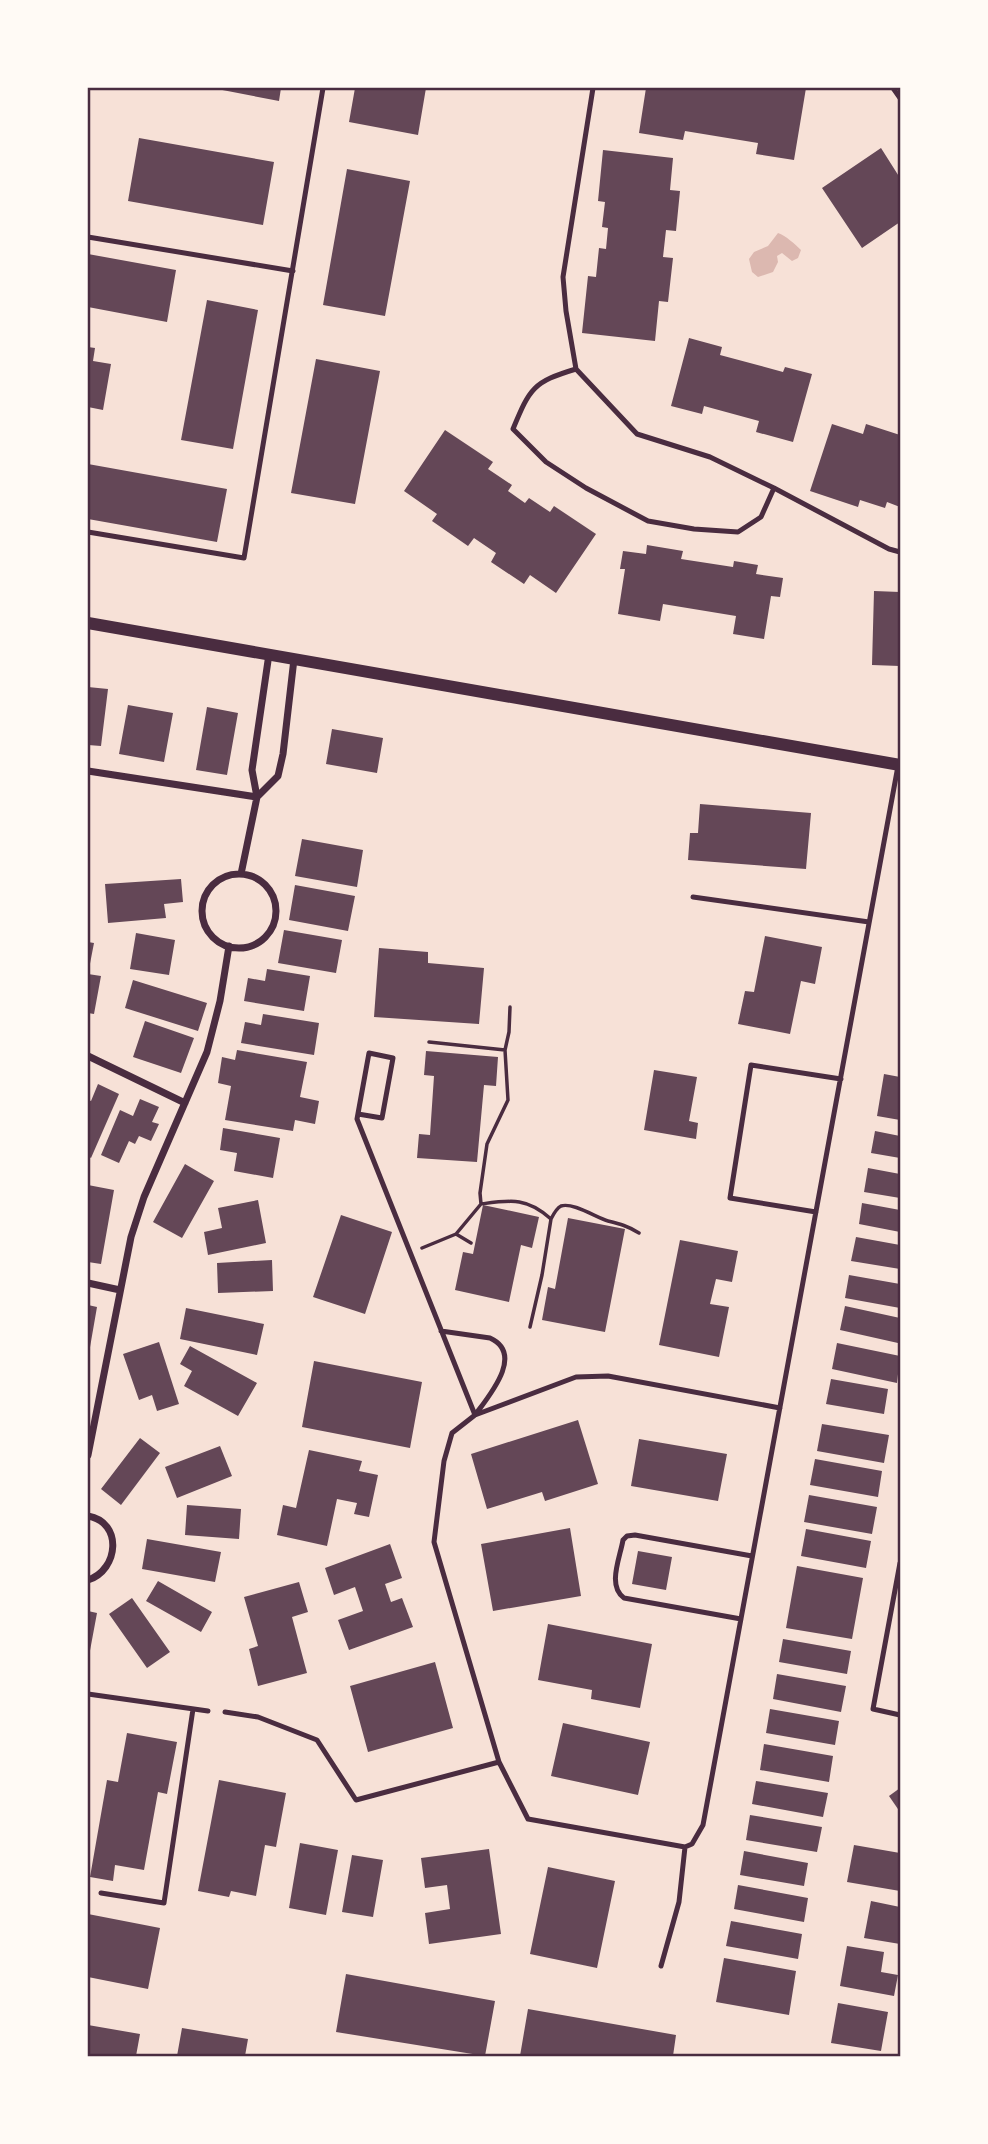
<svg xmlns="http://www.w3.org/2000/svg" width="988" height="2144" font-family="'DejaVu Sans',sans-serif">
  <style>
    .water { fill: #dcb8b0 }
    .building { fill: #644757 }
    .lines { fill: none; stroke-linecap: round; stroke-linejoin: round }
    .path { stroke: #4a2c40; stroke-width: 3.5 }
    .service { stroke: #4a2c40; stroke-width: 5 }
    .minor { stroke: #4a2c40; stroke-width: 7 }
    .tertiary { stroke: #4a2c40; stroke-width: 12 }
    .neatline { fill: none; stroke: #4a2c40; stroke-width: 2.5 }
  </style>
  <rect width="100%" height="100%" fill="#f7e1d7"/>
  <path class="water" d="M778 233C786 236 795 244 801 250L798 258 792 261 782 253 777 256 778 262 773 272 758 277 752 272 749 259 754 252 768 246Z"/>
  <path class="building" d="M212 88H281L279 101Z
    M355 88H426L418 135 349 122Z
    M646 88H806L794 160 756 154 758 143 685 131 683 140 639 133Z
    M139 138 274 162 263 225 128 201Z
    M881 148 900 178V222L862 248 822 188Z
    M603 150 673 158 670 190 680 191 676 231 666 230 663 257 673 258 668 302 659 301 655 341 582 333 588 276 596 277 599 248 606 249 608 228 602 227 605 202 598 201Z
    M347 169 410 181 385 316 323 305Z
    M88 254 176 270 167 322 88 307Z
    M207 300 258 310 233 449 181 440Z
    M689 338 722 347 720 355 783 372 785 367 812 374 793 442 756 432 759 421 704 406 702 414 671 406Z
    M88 347 95 348 93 361 111 364 103 410 88 407Z
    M316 359 380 371 355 504 291 493Z
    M832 424 863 434 866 424 900 435V507L887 502 885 508 860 500 858 507 810 491Z
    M445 430 493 462 488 469 512 485 508 491 525 503 529 498 550 512 554 506 596 534 556 593 530 575 524 584 491 562 496 553 474 538 468 546 432 521 437 514 404 491Z
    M88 464 227 489 217 542 88 519Z
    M647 545 683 551 681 559 733 567 734 561 758 565 756 574 783 578 780 597 771 596 764 639 733 634 736 616 663 604 660 621 618 614 625 569H620L623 551 646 554Z
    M874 591 900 592V666L872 665Z
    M88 687 108 689 101 746 88 745 90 730H88Z
    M128 705 173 713 164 762 119 754Z
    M207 707 238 713 227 775 196 770Z
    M332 729 383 738 377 773 326 764Z
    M700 804 811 813 806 869 688 860 690 833H698Z
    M302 839 363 850 357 887 295 876Z
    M181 879 183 902 164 904 166 918 108 923 105 884Z
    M295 885 355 896 348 931 289 920Z
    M284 930 342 940 336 973 278 963Z
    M136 933 175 940 169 975 130 969Z
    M765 936 822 947 815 984 801 981 790 1034 738 1024 745 991 754 992Z
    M88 942 94 943 88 974 101 976 94 1014 88 1013Z
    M379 948 428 952V963L484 968 479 1024 374 1017Z
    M267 969 310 976 304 1011 244 1001 248 978 265 981Z
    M133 980 207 1003 198 1031 125 1008Z
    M263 1014 319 1023 314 1055 241 1043 245 1022 261 1025Z
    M145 1021 194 1038 181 1073 133 1057Z
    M237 1050 307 1062 300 1097 319 1101 315 1124 295 1120 293 1131 225 1120 231 1086 218 1083 222 1057 235 1060Z
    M426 1051 498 1057 496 1086 484 1085 477 1162 417 1158 419 1134 430 1135 434 1076 424 1075Z
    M654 1070 697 1077 689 1121 698 1123 696 1139 644 1130Z
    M884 1074 900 1077V1120L877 1116Z
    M98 1084 119 1094 91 1158 88 1156V1100L91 1101Z
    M140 1099 159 1107 152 1122 159 1124 151 1141 139 1136 135 1144 129 1141 119 1163 101 1155 120 1110 133 1116Z
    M223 1128 280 1138 273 1178 234 1171 237 1153 220 1150Z
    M875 1131 900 1136V1158L871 1153Z
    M185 1164 214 1181 182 1238 153 1222Z
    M868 1168 900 1174V1198L864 1192Z
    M88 1185 114 1190 101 1264 88 1262Z
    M258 1200 266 1243 208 1255 204 1232 222 1228 218 1208Z
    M862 1203 900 1210V1232L859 1224Z
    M483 1205 539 1217 532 1248 521 1245 509 1302 455 1290 463 1252 473 1254Z
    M341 1215 392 1232 365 1314 313 1297Z
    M568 1218 625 1229 605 1332 542 1320 548 1287 555 1289Z
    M856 1237 900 1245V1269L851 1261Z
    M680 1240 738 1251 732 1282 716 1279 710 1304 729 1307 719 1357 659 1345Z
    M272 1260 273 1291 218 1293 217 1263Z
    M849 1275 900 1284V1308L845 1298Z
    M88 1305 97 1307 89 1353H88Z
    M845 1306 900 1318 898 1343 840 1330Z
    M186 1308 264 1324 257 1355 180 1339Z
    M159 1342 179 1404 157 1411 152 1395 139 1400 123 1354Z
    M837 1343 900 1356 897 1383 832 1369Z
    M190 1346 257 1383 238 1416 184 1386 192 1371 180 1364Z
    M314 1361 422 1382 410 1448 302 1427Z
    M831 1379 888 1389 884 1414 826 1404Z
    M578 1420 598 1484 545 1501 542 1492 487 1509 471 1454Z
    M822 1424 889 1435 884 1463 817 1451Z
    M140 1438 160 1453 121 1505 101 1489Z
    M639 1439 727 1454 718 1501 631 1486Z
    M220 1446 232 1476 177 1498 165 1467Z
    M309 1450 362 1461 359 1471 378 1475 369 1517 354 1514 357 1503 337 1499 327 1546 277 1535 283 1505 296 1508Z
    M815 1459 882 1471 878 1497 810 1485Z
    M809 1495 877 1507 872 1534 804 1522Z
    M187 1505 241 1509 239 1539 185 1535Z
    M570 1528 581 1596 493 1611 481 1544Z
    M806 1529 871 1541 866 1568 801 1556Z
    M147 1539 221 1552 215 1582 142 1569Z
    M390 1544 402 1578 385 1584 391 1602 402 1598 413 1627 349 1650 338 1620 363 1611 355 1587 334 1595 325 1568Z
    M638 1551 672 1557 666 1590 632 1584Z
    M797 1566 863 1578 852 1639 786 1628Z
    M158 1581 212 1612 201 1632 146 1601Z
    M299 1582 308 1612 292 1617 307 1673 258 1686 249 1649 258 1646 244 1597Z
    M132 1598 170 1652 147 1668 109 1614Z
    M88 1611 97 1613 89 1656 88 1655Z
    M548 1624 652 1644 640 1708 591 1699 592 1690 538 1680Z
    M783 1639 851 1651 847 1674 779 1662Z
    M435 1662 453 1728 368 1752 350 1686Z
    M777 1674 846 1686 841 1712 773 1699Z
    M770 1709 839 1721 835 1745 766 1733Z
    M563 1723 650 1742 638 1795 551 1776Z
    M127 1733 177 1742 167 1794 158 1792 144 1870 115 1865 113 1881 90 1877 107 1780 118 1782Z
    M764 1744 833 1756 829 1782 760 1770Z
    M219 1780 286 1793 276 1847 265 1845 256 1896 231 1891 229 1897 198 1891Z
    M756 1781 828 1793 823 1817 752 1804Z
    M900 1788V1812L889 1796Z
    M750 1815 822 1827 817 1852 746 1840Z
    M300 1843 338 1850 326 1915 289 1908Z
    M854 1845 900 1853V1891L847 1882Z
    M489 1849 501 1934 429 1944 425 1913 450 1909 447 1885 425 1888 421 1858Z
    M744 1851 808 1863 804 1886 740 1875Z
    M352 1855 383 1860 373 1917 342 1912Z
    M548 1867 615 1881 597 1968 530 1954Z
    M738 1885 808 1898 804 1922 734 1909Z
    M871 1901 900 1907V1944L864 1938Z
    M88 1914 160 1928 148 1989 88 1977Z
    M731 1921 802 1934 798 1959 726 1946Z
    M847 1946 884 1952 881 1972 898 1975 894 1996 840 1986Z
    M724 1958 796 1971 789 2015 716 2002Z
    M346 1974 495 2001 485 2056 336 2032Z
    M838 2003 888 2012 881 2051 831 2043Z
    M528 2009 676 2035 673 2056H520Z
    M88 2025 140 2034 136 2056H88Z
    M182 2028 248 2039 245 2056H177Z"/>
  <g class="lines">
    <path class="path" d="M429 1042 505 1050
      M481 1204C511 1200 527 1197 551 1219L542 1275 530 1327
      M551 1219C553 1215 557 1208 561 1206 573 1202 597 1218 608 1221 620 1224 628 1226 639 1233
      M456 1234 471 1243
      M422 1248 456 1234 481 1204 480 1193 487 1144 508 1100 505 1050 509 1032 510 1007"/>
    <path class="service" d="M593 88 563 277 566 311 576 369 637 434 710 457 774 488 889 549 900 552
      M893 88 900 98
      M88 237 293 271
      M576 369C533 382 530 388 513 429L546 462 586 488 648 521 694 529 738 532 761 517 774 488
      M88 532 244 558 323 88
      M693 897 869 922
      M358 1114 382 1118 393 1058 369 1053 357 1119 475 1415
      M816 1212 730 1198 751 1065 841 1079
      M441 1331 490 1338C525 1354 489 1396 475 1415
      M900 1563 873 1709 900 1715
      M741 1619 624 1598C607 1586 620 1558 623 1540L627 1536 635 1535 752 1556
      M88 1694 208 1711
      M225 1712 258 1717 317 1740 356 1800 499 1762 528 1819 685 1847
      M499 1762 434 1542 444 1461 452 1433 475 1415 576 1377 608 1376 780 1408
      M685 1847 692 1844 703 1825 898 766
      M101 1893 164 1903 193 1709
      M661 1966 679 1902 685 1847"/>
    <path class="minor" d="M88 771 257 797
      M257 797 278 776 283 754 294 659
      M241 874 257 797 252 770 269 654
      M202 911a37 37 0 1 1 74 0a37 37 0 1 1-74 0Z
      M88 1056 185 1103
      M88 1283 120 1290
      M88 1455 131 1237 144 1197 207 1052 220 1001 229 946
      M88 1516C123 1522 119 1570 88 1580"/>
    <path class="tertiary" d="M88 623 900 765"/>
  </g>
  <rect width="988" height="2144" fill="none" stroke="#fffaf5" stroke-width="178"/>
  <rect x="89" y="89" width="810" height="1966" class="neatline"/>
</svg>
